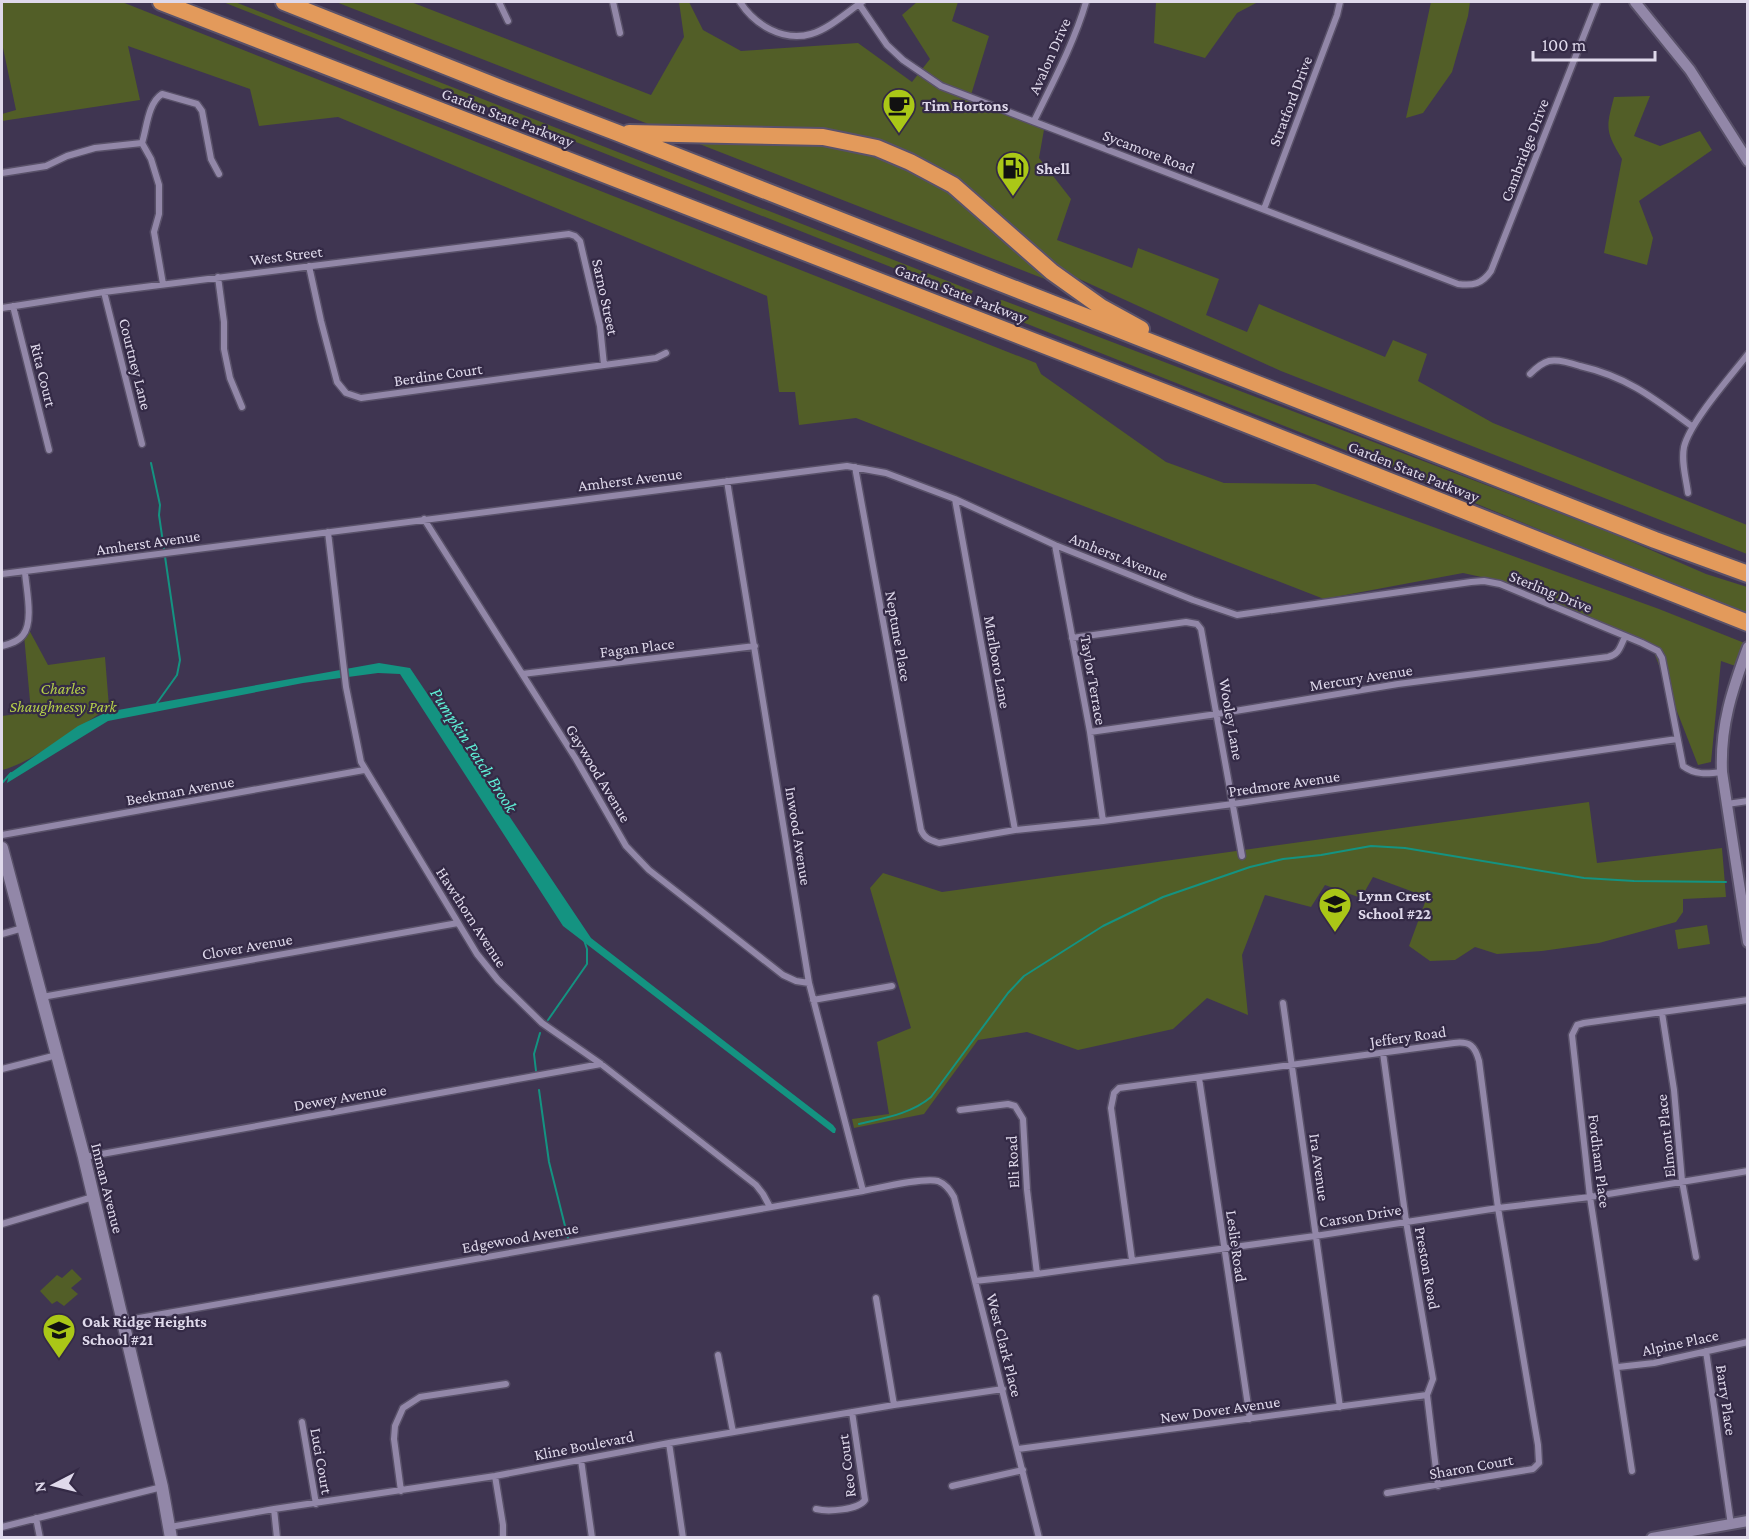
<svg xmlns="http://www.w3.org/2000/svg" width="1749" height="1539" font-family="'Crimson Pro',serif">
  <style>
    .green { fill: #525e27 }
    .water { fill: #149381 }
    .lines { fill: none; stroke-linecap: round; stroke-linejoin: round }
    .stream { stroke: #149381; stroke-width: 2 }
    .minor-casing { stroke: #595169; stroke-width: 9 }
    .tertiary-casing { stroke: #595169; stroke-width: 14 }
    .secondary-casing { stroke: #595169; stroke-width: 15 }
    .motorway-casing { stroke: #595169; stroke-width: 20 }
    .minor { stroke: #9287a8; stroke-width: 6 }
    .tertiary { stroke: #9287a8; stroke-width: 10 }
    .secondary { stroke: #9287a8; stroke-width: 12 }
    .motorway { stroke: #e39a5b; stroke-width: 16 }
    .labels { text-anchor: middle; stroke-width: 4.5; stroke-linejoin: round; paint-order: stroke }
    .street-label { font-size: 16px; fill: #dfd9eb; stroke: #342a46 }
    .poi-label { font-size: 16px; font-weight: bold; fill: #dfd9eb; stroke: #342a46; text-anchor: start }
    .park-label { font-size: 16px; font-style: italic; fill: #b5cf49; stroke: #342a46 }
    .water-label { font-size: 18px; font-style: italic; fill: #5fefd6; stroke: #342a46 }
  </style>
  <rect width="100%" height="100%" fill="#3f3551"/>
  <path class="green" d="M2 2H122L1036 363 1041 374 1166 462 1224 483 1315 484 1659 609 1747 644V670L1721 661 1711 762 1698 765 1653 650 1518 585 1463 573 1324 599 856 418 799 425 795 392H779L767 296 338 117 259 126 250 89 128 46 140 100 2 121V114L16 110 2 43Z
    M223 2H235L973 291 969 298Z
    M336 2H411L651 95 684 37 679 2H689L703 30 741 51 858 43 912 82 930 59 902 15 917 2H958L952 21 989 36 971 95 1045 124 1039 158 1071 199 1057 240 1132 268 1138 248 1219 279 1206 315 1247 332 1259 304 1385 357 1393 340 1427 354 1418 381 1493 423 1747 525V554L1281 371 1077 278 1060 285Z
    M1156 2H1258L1237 13 1205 58 1154 43Z
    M1431 2H1470L1468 16 1452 72 1423 113 1406 118Z
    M1650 96 1634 136 1660 146 1700 131 1712 150 1639 201 1653 238 1647 265 1604 253 1622 159C1605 131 1606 128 1614 97Z
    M1002 300 1614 534 1706 574 1747 587V615L1375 462 1015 319 994 308 992 303Z
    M28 628 48 665 105 657 109 707C82 725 32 763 2 770V716L31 712 24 635Z
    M1589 802 1597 863 1722 848 1726 897 1683 899V912L1676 922 1599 943 1542 951 1497 954 1475 947 1455 960 1430 961 1409 946 1427 897 1373 877 1361 898 1325 885 1311 907 1265 895 1242 955 1248 1015 1207 998 1173 1029 1078 1050 1027 1032 978 1040 924 1114 854 1128 852 1119 889 1114 877 1042 911 1028 870 888 883 873 942 892Z
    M1707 925 1710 944 1678 949 1675 930Z
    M72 1269 82 1279 71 1288 78 1294 64 1306 57 1301 52 1304 40 1291 57 1275 62 1278Z"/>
  <path class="water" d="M379 663 410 668 591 938 833 1125 836 1129 835 1133H833L563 926 400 674 378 673 303 683 108 721 7 783 9 774 78 726 107 712Z"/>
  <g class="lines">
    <path class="stream" d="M151 463 160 505 159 515 180 660 177 675 157 703
      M2 783 11 773
      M548 1020 587 964V949L584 940
      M536 1071 534 1054 540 1033
      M539 1090 549 1162 569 1242
      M859 1124C884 1118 911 1114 931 1097L1008 993 1024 976 1103 926 1163 897 1250 867 1283 859 1321 855 1371 846 1405 848 1584 878 1634 881 1726 882"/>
    <defs>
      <path id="minor" d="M499 2 508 21
        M613 2 620 33
        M740 2C755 25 783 42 811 34 829 29 847 12 862 2
        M859 4 887 45 903 60 941 86 1458 284C1473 286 1482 284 1491 271L1597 2
        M1034 121C1053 82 1074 43 1086 2
        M142 143C147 127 148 103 162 94L197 104 202 111 211 159 219 174
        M142 143 151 159 159 185V214L154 232 163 284
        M2 173 46 166 67 156 95 148 142 143
        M1264 209 1337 15 1340 2
        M309 266 321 321 337 382 346 393 361 398 656 358 666 353
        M218 277 224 322V349L230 378 242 407
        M104 292 142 444
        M13 306 49 450
        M2 308 104 292 569 234 575 236 580 241 583 254 600 326 604 365
        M1530 374C1535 369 1541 363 1549 361 1558 359 1571 363 1580 366 1628 377 1655 399 1693 427
        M855 467 921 830C925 839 930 840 939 843L1015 830 1103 821 1233 804 1677 739
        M727 481 809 983 863 1191
        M1688 493C1686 478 1681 462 1684 447 1690 422 1731 376 1748 354
        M955 499 1015 830
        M424 519 576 759 626 846 649 870 783 975 796 981 809 983
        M328 532 346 687 361 762 477 954 498 980 542 1023 601 1064 756 1185 763 1194 770 1207
        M1055 545 1090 732 1103 821
        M2 574 847 466 886 473 955 499 1055 545 1193 600 1237 615 1471 582 1484 581 1500 584 1642 643 1658 651 1662 658 1683 766C1695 775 1707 774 1722 772
        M1072 638 1186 622 1197 624 1201 629 1242 856
        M2 646C9 644 18 642 23 635 34 622 26 588 25 572
        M522 674 755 646
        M1090 732 1217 714 1398 684 1608 657C1620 654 1620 646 1625 637
        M1727 804 1748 801
        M2 835 364 770
        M2 934 23 928
        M42 997 458 923
        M813 1000 892 986
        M1283 1003 1340 1407
        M1662 1013 1674 1090 1682 1181 1696 1257
        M1383 1053 1406 1221 1433 1379 1427 1395 1438 1486
        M2 1069 57 1055
        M1199 1078 1250 1419
        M960 1110 1008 1104 1015 1106 1023 1119 1027 1190 1037 1274
        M85 1157 601 1064
        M2 1224 93 1197
        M1132 1260 1111 1108 1114 1093 1119 1088 1454 1043C1470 1041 1475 1046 1479 1061L1498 1208 1538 1445 1539 1463 1533 1469 1387 1493
        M975 1281 1037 1274 1315 1236 1498 1208 1590 1197 1748 1171
        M876 1298 894 1405
        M122 1321 863 1191C879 1188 924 1177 938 1181 946 1184 950 1190 954 1197L1039 1538
        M1706 1351 1731 1525
        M718 1355 733 1432
        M1618 1367 1654 1363 1748 1342
        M302 1422 316 1504
        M669 1443 683 1538
        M1018 1449 1427 1395
        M581 1460 592 1538
        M1632 1471 1590 1197 1572 1035 1577 1025 1584 1023 1748 1000
        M495 1476 503 1525V1538
        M952 1486 1023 1470
        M401 1491 394 1439 395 1426 403 1408 420 1397 506 1384
        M274 1509 277 1538
        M816 1509C828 1512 858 1510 865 1500L852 1412
        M36 1518 40 1538
        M2 1527 162 1487
        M170 1527 274 1509 495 1476 669 1443 894 1405 1003 1389"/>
      <path id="tertiary" d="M1635 2 1690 70 1748 161
        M1748 647C1732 690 1720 726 1722 772L1748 942
        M1652 1538 1748 1521"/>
      <path id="secondary" d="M2 848 84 1157 162 1487 171 1538"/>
      <path id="motorway" d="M161 2 1190 402 1748 623
        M284 2 508 91 618 133 1655 540 1748 574
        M629 133 823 137 877 148 910 162 953 185 1052 272 1101 307 1141 329"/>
    </defs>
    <use href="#minor" class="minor-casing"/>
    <use href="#tertiary" class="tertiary-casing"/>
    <use href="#secondary" class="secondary-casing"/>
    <use href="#motorway" class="motorway-casing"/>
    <use href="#minor" class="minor"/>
    <use href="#tertiary" class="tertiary"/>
    <use href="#secondary" class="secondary"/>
    <use href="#motorway" class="motorway"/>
  </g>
  <defs>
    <symbol id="cafe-pin" viewBox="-11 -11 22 30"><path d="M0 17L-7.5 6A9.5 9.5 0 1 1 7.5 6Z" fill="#aac717" stroke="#342a46"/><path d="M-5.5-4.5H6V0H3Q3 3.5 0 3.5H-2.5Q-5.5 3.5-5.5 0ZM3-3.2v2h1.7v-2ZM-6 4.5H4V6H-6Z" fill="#111"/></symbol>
    <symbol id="fuel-pin" viewBox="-11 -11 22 30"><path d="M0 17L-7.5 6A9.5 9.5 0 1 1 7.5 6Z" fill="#aac717" stroke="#342a46"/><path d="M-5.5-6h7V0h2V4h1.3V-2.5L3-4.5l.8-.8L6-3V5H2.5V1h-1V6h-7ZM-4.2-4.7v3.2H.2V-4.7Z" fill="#111"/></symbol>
    <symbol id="school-pin" viewBox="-11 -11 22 30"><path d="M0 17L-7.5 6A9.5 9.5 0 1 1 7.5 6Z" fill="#aac717" stroke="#342a46"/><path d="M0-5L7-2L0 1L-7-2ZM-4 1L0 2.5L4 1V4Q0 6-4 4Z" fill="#111"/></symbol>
  </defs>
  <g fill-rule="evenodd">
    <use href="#cafe-pin" x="880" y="86" width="38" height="52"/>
    <use href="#fuel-pin" x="994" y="149" width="38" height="52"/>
    <use href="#school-pin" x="1316" y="885" width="38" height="52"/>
    <use href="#school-pin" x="40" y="1311" width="38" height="52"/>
  </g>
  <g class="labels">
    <g class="street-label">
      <text transform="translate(1049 56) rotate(-66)" y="6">Avalon Drive</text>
      <text transform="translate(1290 101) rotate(-69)" y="6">Stratford Drive</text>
      <text transform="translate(508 117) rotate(21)" y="6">Garden State Parkway</text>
      <text transform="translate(1524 150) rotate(-69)" y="6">Cambridge Drive</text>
      <text transform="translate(1149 151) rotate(21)" y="6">Sycamore Road</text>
      <text transform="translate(286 255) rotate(-7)" y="6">West Street</text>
      <text transform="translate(961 293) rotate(21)" y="6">Garden State Parkway</text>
      <text transform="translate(606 297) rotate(78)" y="6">Sarno Street</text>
      <text transform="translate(136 364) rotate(76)" y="6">Courtney Lane</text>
      <text transform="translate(438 374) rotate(-8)" y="6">Berdine Court</text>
      <text transform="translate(44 375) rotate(76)" y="6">Rita Court</text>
      <text transform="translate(1414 471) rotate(22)" y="6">Garden State Parkway</text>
      <text transform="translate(630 479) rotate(-7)" y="6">Amherst Avenue</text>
      <text transform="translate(148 542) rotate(-8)" y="6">Amherst Avenue</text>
      <text transform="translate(1119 556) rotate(22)" y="6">Amherst Avenue</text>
      <text transform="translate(1551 591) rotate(22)" y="6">Sterling Drive</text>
      <text transform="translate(899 636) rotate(80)" y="6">Neptune Place</text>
      <text transform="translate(637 647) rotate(-7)" y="6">Fagan Place</text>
      <text transform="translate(998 662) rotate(80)" y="6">Marlboro Lane</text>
      <text transform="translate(1361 677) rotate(-9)" y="6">Mercury Avenue</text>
      <text transform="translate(1094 680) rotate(80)" y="6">Taylor Terrace</text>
      <text transform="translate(1232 719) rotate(80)" y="6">Wooley Lane</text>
      <text transform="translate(599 773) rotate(59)" y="6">Gaywood Avenue</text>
      <text transform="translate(1284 783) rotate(-8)" y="6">Predmore Avenue</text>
      <text transform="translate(180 790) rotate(-10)" y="6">Beekman Avenue</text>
      <text transform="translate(799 836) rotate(81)" y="6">Inwood Avenue</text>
      <text transform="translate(472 917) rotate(57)" y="6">Hawthorn Avenue</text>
      <text transform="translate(247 946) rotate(-10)" y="6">Clover Avenue</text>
      <text transform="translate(1408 1036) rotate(-8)" y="6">Jeffery Road</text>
      <text transform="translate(340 1097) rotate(-10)" y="6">Dewey Avenue</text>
      <text transform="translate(1665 1136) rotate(-96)" y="6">Elmont Place</text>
      <text transform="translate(1600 1161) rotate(83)" y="6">Fordham Place</text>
      <text transform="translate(1012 1162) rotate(-93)" y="6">Eli Road</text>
      <text transform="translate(1320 1167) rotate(82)" y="6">Ira Avenue</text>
      <text transform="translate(108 1188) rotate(76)" y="6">Inman Avenue</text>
      <text transform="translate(1360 1215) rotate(-9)" y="6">Carson Drive</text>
      <text transform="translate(520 1237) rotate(-10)" y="6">Edgewood Avenue</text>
      <text transform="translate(1237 1246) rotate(82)" y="6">Leslie Road</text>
      <text transform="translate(1428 1268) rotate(80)" y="6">Preston Road</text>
      <text transform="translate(1680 1342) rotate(-12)" y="6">Alpine Place</text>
      <text transform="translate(1005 1345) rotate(76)" y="6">West Clark Place</text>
      <text transform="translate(1727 1400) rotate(82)" y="6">Barry Place</text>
      <text transform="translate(1220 1409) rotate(-8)" y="6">New Dover Avenue</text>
      <text transform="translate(584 1445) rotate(-11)" y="6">Kline Boulevard</text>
      <text transform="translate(322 1461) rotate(80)" y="6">Luci Court</text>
      <text transform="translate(846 1466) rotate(-97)" y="6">Reo Court</text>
      <text transform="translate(1471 1466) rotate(-10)" y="6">Sharon Court</text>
    </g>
    <g class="poi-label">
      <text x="922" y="111">Tim Hortons</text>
      <text x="1036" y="174">Shell</text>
      <text x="1358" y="901">Lynn Crest<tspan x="1358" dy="18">School #22</tspan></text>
      <text x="82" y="1327">Oak Ridge Heights<tspan x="82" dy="18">School #21</tspan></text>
    </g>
    <g class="park-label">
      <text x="63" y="694">Charles<tspan x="63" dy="18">Shaughnessy Park</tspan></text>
    </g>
    <g class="water-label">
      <text transform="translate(474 750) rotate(57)" y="6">Pumpkin Patch Brook</text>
    </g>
  </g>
  <rect width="1749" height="1539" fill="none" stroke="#dfd9eb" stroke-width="6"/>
  <g transform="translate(54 1485) rotate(263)" stroke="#342a46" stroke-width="4.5" paint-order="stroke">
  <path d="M0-4.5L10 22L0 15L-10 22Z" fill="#dfd9eb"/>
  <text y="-9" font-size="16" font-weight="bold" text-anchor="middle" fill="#dfd9eb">N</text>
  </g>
  <path d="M1533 51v9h122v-9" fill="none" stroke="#dfd9eb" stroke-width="3"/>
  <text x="1542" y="51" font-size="18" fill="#dfd9eb" stroke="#342a46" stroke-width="4.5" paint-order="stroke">100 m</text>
</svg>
